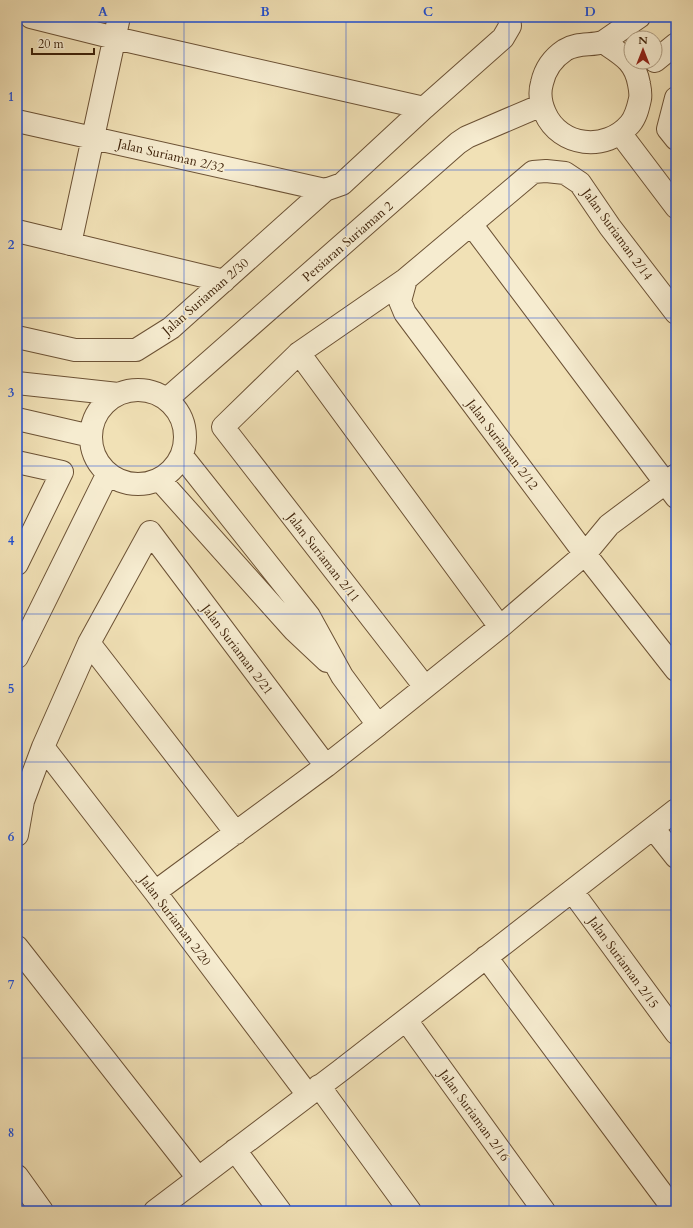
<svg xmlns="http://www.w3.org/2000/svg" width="693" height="1228" font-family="Cardo,serif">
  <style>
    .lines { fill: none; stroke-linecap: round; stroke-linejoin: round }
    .minor-casing { stroke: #6c5235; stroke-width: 24 }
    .minor { stroke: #f6ecd0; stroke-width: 22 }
    .grid { fill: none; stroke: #1d4ed8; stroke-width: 1; stroke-opacity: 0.55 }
    .labels { text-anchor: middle; stroke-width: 3; stroke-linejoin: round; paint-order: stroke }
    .street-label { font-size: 13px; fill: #3f230a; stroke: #f6ecd0 }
    .neatline { fill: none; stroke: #1d4ed8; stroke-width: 1.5 }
    .grid-label { font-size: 13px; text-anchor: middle; font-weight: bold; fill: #1d4ed8 }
  </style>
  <rect width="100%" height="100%" fill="#f1e1b6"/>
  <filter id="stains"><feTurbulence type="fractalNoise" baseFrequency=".005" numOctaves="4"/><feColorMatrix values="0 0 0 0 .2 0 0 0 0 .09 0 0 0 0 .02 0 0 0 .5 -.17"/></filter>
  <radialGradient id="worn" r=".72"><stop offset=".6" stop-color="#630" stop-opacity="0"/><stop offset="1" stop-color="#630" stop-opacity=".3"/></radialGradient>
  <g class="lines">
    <defs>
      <path id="minor" d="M31 17 115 38 424 108
        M603 42C622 55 635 61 639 84 640 89 641 94 640 99 638 108 636 117 630 124 606 152 560 147 545 113 541 104 539 93 542 83 545 69 553 58 565 50 578 42 591 46 603 42Z
        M603 42 639 17
        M655 61 676 44
        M676 98 668 129 676 139
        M17 121 325 190
        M620 133 676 207
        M471 224 676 497
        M17 231 224 281
        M70 244 119 17
        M406 279 299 353 223 427 425 687
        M676 313 610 227 580 183 565 173 546 171 533 172 406 279 400 301 405 313 585 554 676 670
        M17 337 75 350H136L171 328 325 190 342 184 424 108 503 38 510 26 509 17
        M299 353 500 627
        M17 383 118 394
        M91 437a47 47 0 1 1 94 0a47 47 0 1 1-94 0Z
        M167 399 458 143 467 137 542 105
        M17 419 91 436
        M182 456 309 616 342 676 378 725 500 627 585 554 609 525 676 475
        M17 462 62 472 17 564
        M159 479 294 630 327 661
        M89 643 236 833
        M17 657 108 473
        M43 747 155 892 308 1095
        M653 828 676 857
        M17 835 23 801 43 747 89 643 150 532 326 766
        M572 891 676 1033
        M155 892 326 766 378 725
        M17 947 198 1178
        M486 957 675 1211
        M406 1020 544 1211
        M319 1086 410 1211
        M235 1150 280 1211
        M17 1176 42 1211
        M155 1211 340 1071 676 810"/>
    </defs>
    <use href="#minor" class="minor-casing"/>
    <use href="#minor" class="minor"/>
  </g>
  <path class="grid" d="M184 17V1211M346 17V1211M509 17V1211M17 170H676M17 318H676M17 466H676M17 614H676M17 762H676M17 910H676M17 1058H676"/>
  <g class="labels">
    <g class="street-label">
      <text transform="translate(171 155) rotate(13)" y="5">Jalan Suriaman 2/32</text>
      <text transform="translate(618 234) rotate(54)" y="5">Jalan Suriaman 2/14</text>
      <text transform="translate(347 241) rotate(-41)" y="5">Persiaran Suriaman 2</text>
      <text transform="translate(205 296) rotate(-41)" y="5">Jalan Suriaman 2/30</text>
      <text transform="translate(503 444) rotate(53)" y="5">Jalan Suriaman 2/12</text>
      <text transform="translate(324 557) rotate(52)" y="5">Jalan Suriaman 2/11</text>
      <text transform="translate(238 649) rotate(53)" y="5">Jalan Suriaman 2/21</text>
      <text transform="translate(176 920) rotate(53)" y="5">Jalan Suriaman 2/20</text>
      <text transform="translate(624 962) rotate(54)" y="5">Jalan Suriaman 2/15</text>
      <text transform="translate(475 1115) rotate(54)" y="5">Jalan Suriaman 2/16</text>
    </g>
  </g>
  <rect width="693" height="1228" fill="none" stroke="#f1e1b6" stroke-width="44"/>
  <g transform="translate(643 50)"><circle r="19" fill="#f6ecd0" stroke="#ad9c81"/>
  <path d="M0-3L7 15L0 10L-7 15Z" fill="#8f2418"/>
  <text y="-6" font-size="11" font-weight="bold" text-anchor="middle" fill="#3f230a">N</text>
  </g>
  <path d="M32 48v6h62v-6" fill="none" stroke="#3f230a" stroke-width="2"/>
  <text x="38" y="48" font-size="12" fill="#3f230a" stroke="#f6ecd0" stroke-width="3" paint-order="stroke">20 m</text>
  <rect x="22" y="22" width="649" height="1184" class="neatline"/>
  <g class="grid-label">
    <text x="103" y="16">A</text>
    <text x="265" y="16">B</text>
    <text x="428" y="16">C</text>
    <text x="590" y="16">D</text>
    <text x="11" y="101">1</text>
    <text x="11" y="249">2</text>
    <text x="11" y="397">3</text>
    <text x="11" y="545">4</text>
    <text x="11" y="693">5</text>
    <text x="11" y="841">6</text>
    <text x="11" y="989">7</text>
    <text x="11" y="1137">8</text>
  </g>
  <rect width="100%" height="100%" filter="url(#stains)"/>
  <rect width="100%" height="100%" fill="url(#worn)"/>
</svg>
